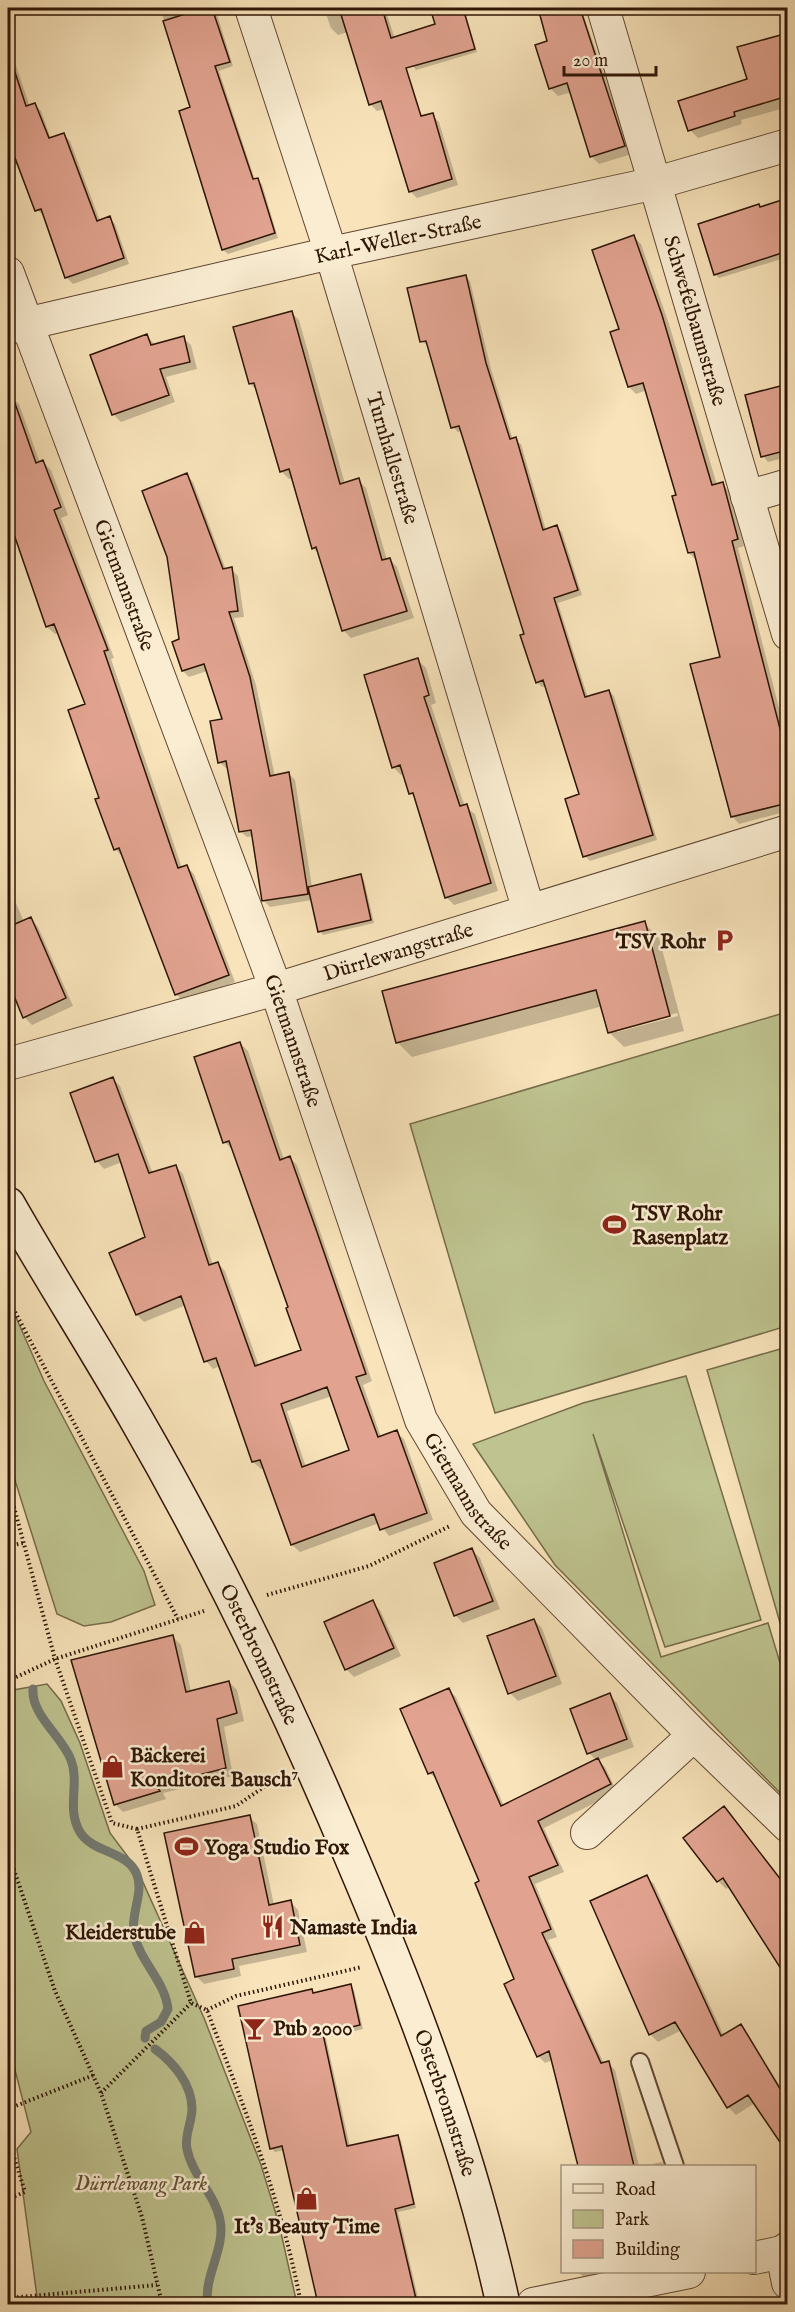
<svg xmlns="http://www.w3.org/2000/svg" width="795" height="2312" font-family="'IM FELL English',serif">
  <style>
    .green { fill: #bec38f; stroke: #766c4a; stroke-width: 1.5 }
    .shadow { fill: #0003; fill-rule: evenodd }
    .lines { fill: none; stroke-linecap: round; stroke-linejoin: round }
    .stream { stroke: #737971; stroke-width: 9 }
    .building { fill: #e1a390; stroke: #2e1505; stroke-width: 1.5; fill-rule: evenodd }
    .lane-casing { stroke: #604832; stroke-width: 20 }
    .street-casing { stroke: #604832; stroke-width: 34 }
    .secondary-casing { stroke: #2e1505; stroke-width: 36 }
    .path { stroke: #2e1505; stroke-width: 4; stroke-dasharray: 1.5 3; stroke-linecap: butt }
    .lane { stroke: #faedd2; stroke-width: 16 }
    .street { stroke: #faedd2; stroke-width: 32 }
    .secondary { stroke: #faedd2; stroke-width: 33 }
    .labels { text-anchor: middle; stroke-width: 5; stroke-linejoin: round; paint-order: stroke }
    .street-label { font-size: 21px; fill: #2e1505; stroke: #faedd2 }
    .poi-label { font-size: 21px; font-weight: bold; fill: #2e1505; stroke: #faedd2; text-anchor: start }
    .park-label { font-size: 21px; font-style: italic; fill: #605235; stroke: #faedd2 }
  </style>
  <rect width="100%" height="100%" fill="#f8e3ba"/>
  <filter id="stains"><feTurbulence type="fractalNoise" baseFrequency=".00333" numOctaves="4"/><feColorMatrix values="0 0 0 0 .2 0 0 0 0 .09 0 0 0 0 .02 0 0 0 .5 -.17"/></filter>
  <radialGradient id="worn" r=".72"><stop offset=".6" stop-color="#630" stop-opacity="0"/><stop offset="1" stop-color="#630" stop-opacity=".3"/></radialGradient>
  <path class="green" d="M787 1012V1326L495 1413 410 1124Z
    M8 1299 44 1381 144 1571 155 1605 111 1622 84 1626 57 1614 8 1458Z
    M787 1347H788L787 1647 707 1370Z
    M686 1376 761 1620 665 1647 593 1434 661 1657 768 1623 787 1686V1800L555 1565 473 1444 583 1403Z
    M47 1684 61 1701 80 1743 110 1833 137 1869 204 2018 261 2165 279 2224 297 2304H124L123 2300 104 2304H38L17 2149 31 2132 8 2043V1691Z"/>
  <path class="shadow" d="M160 8H212L216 11 233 66 219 71 255 180 262 184 278 238 228 254 223 250 181 112 192 108Z
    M324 8H385L418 111 424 117 432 115 439 122 458 185 417 198 410 191 385 109 377 111 370 104 348 32 338 35 331 28Z
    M432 8H464L477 52 416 70 413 66V33L436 25Z
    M539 8H581L632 154 599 164 591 156 572 92 558 96 550 88 549 42Z
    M788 34V107L741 120 742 124 698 138 690 130 749 80Z
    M8 42 30 107 35 105 41 111 51 139 64 135 70 141 100 221 109 218 115 224 129 264 73 284 67 278 45 216 37 210 19 164 8 168Z
    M788 198V257L719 278 715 274 700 225Z
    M634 237 641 244 669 324 717 485 722 484 729 491 744 546 738 548 788 743V811L739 824 732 816 722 658 696 560 689 553 678 496 647 390 636 394 629 387 612 333 621 330Z
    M465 276 470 281 491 369 513 440 521 444 546 530 557 527 562 532 582 595 558 603 588 698 609 691 614 696 657 840 590 861 585 856 580 795 547 686 542 687 537 682 526 635 462 431 458 432 453 427 429 346 421 341Z
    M291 312 299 320 345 484 358 480 366 488 387 560 389 559 397 567 414 618 351 638 343 630 320 555 313 548 293 478 289 479 281 471 258 391 250 384Z
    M147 336 155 345 183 338 191 345 197 369 166 377 175 402 121 422 113 414Z
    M788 385V457L768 462 763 456Z
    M11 397 19 404 40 463 43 462 51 470 68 515 61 518 114 658 111 659 182 868 186 866 194 874 235 982 184 1002 176 994 123 857 115 849 101 799 87 705 59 633 55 634 47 627 8 516V398Z
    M187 475 193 482 226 570 231 569 238 576 244 617 234 618 256 685 275 777 289 774 295 780 312 887 360 876 364 880 374 923 323 935 320 931 312 900 270 907 264 901 254 836 247 837 240 831 229 768H226L219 762 224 720 207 671 189 677 183 671 181 640Z
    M418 660 426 668 436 703 431 705 465 807 475 814 498 891 454 905 446 897 416 799 411 793 405 774 401 775 393 767Z
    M8 884 24 922 31 919 38 927 73 1006 32 1025 24 1017 12 987 8 986Z
    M644 923 659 938 684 1031 624 1047 609 1032 603 1006 412 1057 397 1042ZM677 1013 678 1016 617 1032V1029Z
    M240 1043 248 1051 284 1160 290 1158 297 1165 372 1381 363 1385 381 1437 396 1432 404 1439 433 1520 389 1536 379 1523 300 1552 292 1545 265 1468 261 1469 253 1462 220 1366 213 1369 206 1361 186 1305 144 1322 137 1315 146 1238 122 1162 104 1169 97 1161 113 1079 120 1086 153 1174 175 1166 183 1174 213 1265 218 1263 225 1271 259 1366 302 1351 290 1308 232 1150 225 1142ZM332 1396 351 1450 306 1467 287 1411Z
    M472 1550 480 1558 500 1609 463 1623 455 1615Z
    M372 1602 380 1610 401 1656 354 1677 346 1669Z
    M534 1620 542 1628 562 1684 518 1701 510 1693Z
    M173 1637 181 1645 191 1692 229 1682 237 1690 244 1721 224 1727 233 1776 163 1793 166 1799 123 1812 115 1804Z
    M449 1690 456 1697 504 1806 596 1760 589 1753 609 1695 617 1703 634 1747 598 1760 605 1767 617 1792 544 1828 564 1872 535 1884 557 1937 548 1940 604 2064 608 2063 615 2070 639 2166H610L606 2152 553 2060 545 2063 538 2056 516 1980 481 1882 437 1779 429 1773Z
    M724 1808 780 1879 784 1876 788 1880V1962L730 1886 726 1889 718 1881 685 1838Z
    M249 1817 257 1824 274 1905 291 1902 298 1910 307 1952 239 1966 241 1976 204 1984 196 1976Z
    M646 1877 654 1884 724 2036 741 2026 748 2034 788 2099V2152L755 2103 736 2115 728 2107 682 2030 658 2042 650 2034Z
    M350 1986 354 1990 363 2029 326 2038 350 2147 397 2136 401 2140 416 2208 398 2212 419 2302 409 2304H320L285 2150 275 2152 271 2148 312 1991 315 1994Z
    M661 2162 666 2166H643Z
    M578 2272H618L586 2279Z"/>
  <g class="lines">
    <path class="stream" d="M33 1689C31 1715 62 1736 71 1760 80 1783 66 1809 80 1832 92 1853 129 1851 137 1875 144 1893 130 1915 134 1934 140 1962 165 1981 168 2009L161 2022 146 2031 145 2038
      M155 2049C173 2062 192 2084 192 2109 192 2122 184 2136 187 2149 192 2175 215 2194 220 2220 226 2248 203 2277 208 2304"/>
  </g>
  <path class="building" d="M204 8H212L230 62 215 66 253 179 258 178 275 233 222 250 179 111 190 107 163 21Z
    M339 8H382L391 38 435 24 430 8H463L475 49 406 68 421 116 433 113 452 179 409 192 381 101 369 105Z
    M538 8H580L625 146 590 157 567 83 549 89 535 45 547 41Z
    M788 33V96L734 112 735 116 688 131 678 101 747 79 737 47Z
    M8 63H12L26 106 35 103 49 138 64 133 97 221 110 216 124 258 65 278 41 209 35 211 15 158 8 160Z
    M788 198V251L714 275 698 224 759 204 760 207Z
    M634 235 662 315 712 485 723 482 738 539 732 541 788 760V803L731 817 690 664 720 657 694 552 688 553 672 496 676 495 643 383 628 387 610 332 619 329 592 250Z
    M466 275 486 363 510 439 516 437 543 530 557 525 578 590 554 598 585 697 609 690 653 835 583 857 565 799 579 794 543 680 536 683 520 635 524 634 459 426 451 428 426 341 420 342 407 288Z
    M292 311 340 484 359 478 382 560 390 558 407 611 342 631 316 547 312 549 289 469 280 472 254 383 249 384 233 327Z
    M147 334 151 345 184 336 190 362 160 369 169 395 112 415 90 355Z
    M788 384V450L761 457 745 395Z
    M11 392 36 463 43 460 61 507 54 510 108 650 104 651 178 868 187 865 229 975 175 995 119 848 114 850 95 799 99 798 68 710 85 704 54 624 46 627 8 517V393Z
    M187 473 223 569 232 567 238 611 229 612 250 677 270 776 289 772 308 894 262 901 251 830 239 832 226 761 218 763 210 721 222 719 204 664 182 671 172 642 179 639 167 557 142 491Z
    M418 658 429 695 424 697 460 806 467 804 491 883 445 898 413 793 409 794 400 765 392 768 364 675Z
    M361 874 371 920 318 932 308 887Z
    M31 917 66 998 23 1018 8 981V927Z
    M645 921 670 1016 608 1033 596 990 396 1043 382 991Z
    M240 1042 280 1160 290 1156 317 1232 366 1374 356 1377 378 1437 397 1430 427 1513 380 1530 374 1514 291 1545 260 1460 252 1462 216 1358 204 1362 181 1296 136 1315 109 1253 145 1237 118 1154 95 1162 70 1093 113 1077 149 1173 176 1165 209 1265 218 1262 255 1366 301 1350 286 1308 288 1307 229 1141 223 1143 194 1057ZM327 1387 349 1450 302 1467 281 1404Z
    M472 1548 493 1601 454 1616 434 1563Z
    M373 1600 394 1648 345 1670 324 1622Z
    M534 1619 556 1676 508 1694 487 1636Z
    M173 1635 186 1692 229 1681 237 1713 217 1719 226 1768 156 1786 160 1791 114 1805 71 1660Z
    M449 1688 501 1806 598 1758 611 1784 538 1821 558 1865 529 1877 551 1929 542 1933 601 2063 609 2061 634 2166H578L549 2051 537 2057 504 1984 514 1979 475 1883 479 1881 433 1772 428 1774 400 1709Z
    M610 1693 627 1739 587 1754 570 1709Z
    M724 1806 788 1889V1980L723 1878 717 1882 683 1838Z
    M250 1815 269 1905 291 1900 300 1945 232 1959 234 1969 195 1977 164 1833Z
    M647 1875 721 2036 741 2024 788 2102V2154L748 2095 727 2108 675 2022 649 2035 590 1901Z
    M351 1984 360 2025 323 2034 347 2146 398 2135 414 2204 395 2209 416 2299 391 2304H318L282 2146 270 2149 238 2006 312 1989 313 1993Z"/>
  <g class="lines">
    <defs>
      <path id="lane" d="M640 2062 675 2166"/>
      <g id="street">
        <path id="s1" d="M251 8 331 253 529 911"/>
        <path id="s2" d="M603 8 788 634"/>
        <path id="s3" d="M8 273 276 989 421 1420 476 1513 694 1735 788 1826"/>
        <path id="s4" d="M8 328 331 253 656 183 788 145"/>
        <path d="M747 497 788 485"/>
        <path id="s5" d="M8 1064 276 989 788 831"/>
        <path d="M587 1833 694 1735"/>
        <path d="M782 2252 788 2283"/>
        <path d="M754 2258 782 2252 788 2248"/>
        <path d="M533 2304 689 2272"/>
      </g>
      <g id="secondary">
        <path id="s6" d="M8 1204C49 1276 94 1346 136 1419 218 1561 289 1709 353 1861 414 2004 470 2152 503 2304"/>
      </g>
    </defs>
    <use href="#lane" class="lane-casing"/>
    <use href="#street" class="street-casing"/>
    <use href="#secondary" class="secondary-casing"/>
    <path class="path" d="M8 1313 14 1310 178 1619
      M8 1485 55 1659 112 1823 137 1829 191 2003 207 2010C244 2107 282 2202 301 2304
      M8 1546 23 1543
      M267 1595 369 1566 450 1526
      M8 1681 55 1659 204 1611
      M137 1829 236 1806 283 1774
      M8 1852 55 1991 101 2093 142 2217 162 2304
      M207 2010 236 1996 362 1967
      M101 2093 191 2003
      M8 2109 94 2075
      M8 2123 9 2141 25 2192 8 2199
      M8 2291 9 2298
      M8 2298 157 2285"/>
    <use href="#lane" class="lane"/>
    <use href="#street" class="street"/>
    <use href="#secondary" class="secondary"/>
  </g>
  <defs>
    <symbol id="parking-bare" viewBox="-9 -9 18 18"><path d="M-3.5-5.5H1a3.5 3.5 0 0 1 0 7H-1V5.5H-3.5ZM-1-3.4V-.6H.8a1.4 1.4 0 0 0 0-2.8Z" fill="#8f2418" stroke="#faedd2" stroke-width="2.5" paint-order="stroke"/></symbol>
    <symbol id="stadium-bare" viewBox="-9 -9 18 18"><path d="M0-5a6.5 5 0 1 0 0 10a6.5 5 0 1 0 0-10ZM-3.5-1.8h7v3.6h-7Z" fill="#8f2418" stroke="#faedd2" stroke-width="2.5" paint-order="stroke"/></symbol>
    <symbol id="shop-bare" viewBox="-9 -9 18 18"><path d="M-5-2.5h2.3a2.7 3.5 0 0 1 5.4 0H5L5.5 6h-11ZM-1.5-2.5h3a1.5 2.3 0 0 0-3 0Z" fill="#8f2418" stroke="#faedd2" stroke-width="2.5" paint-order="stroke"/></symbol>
    <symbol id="restaurant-bare" viewBox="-9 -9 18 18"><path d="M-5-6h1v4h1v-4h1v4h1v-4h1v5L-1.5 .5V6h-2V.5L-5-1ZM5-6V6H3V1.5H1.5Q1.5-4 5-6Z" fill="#8f2418" stroke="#faedd2" stroke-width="2.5" paint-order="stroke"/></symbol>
    <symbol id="bar-bare" viewBox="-9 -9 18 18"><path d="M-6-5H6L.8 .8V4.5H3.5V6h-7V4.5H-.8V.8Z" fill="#8f2418" stroke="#faedd2" stroke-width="2.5" paint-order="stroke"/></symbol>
  </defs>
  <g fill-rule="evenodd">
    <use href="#parking-bare" x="708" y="924" width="33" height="33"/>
    <use href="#stadium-bare" x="598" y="1208" width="33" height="33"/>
    <use href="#shop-bare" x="96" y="1750" width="33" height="33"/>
    <use href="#stadium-bare" x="170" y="1830" width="33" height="33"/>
    <use href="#restaurant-bare" x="256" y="1910" width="33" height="33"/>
    <use href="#shop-bare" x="178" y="1916" width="33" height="33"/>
    <use href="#bar-bare" x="238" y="2012" width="33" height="33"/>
    <use href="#shop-bare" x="290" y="2182" width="33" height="33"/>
  </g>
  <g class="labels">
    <g class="street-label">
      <text dy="7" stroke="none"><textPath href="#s4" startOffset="400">Karl-Weller-Straße</textPath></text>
      <text dy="7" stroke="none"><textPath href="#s2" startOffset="326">Schwefelbaumstraße</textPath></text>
      <text dy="7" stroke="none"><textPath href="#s1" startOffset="472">Turnhallestraße</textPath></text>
      <text dy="7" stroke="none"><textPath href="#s3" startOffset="333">Gietmannstraße</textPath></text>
      <text dy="7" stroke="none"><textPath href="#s5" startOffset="406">Dürrlewangstraße</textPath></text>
      <text dy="7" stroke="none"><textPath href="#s3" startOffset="819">Gietmannstraße</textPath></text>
      <text dy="7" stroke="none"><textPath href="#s3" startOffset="1305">Gietmannstraße</textPath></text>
      <text dy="7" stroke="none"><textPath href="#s6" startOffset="516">Osterbronnstraße</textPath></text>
      <text dy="7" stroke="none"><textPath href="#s6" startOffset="1002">Osterbronnstraße</textPath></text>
    </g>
    <g class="poi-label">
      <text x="706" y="948" text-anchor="end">TSV Rohr</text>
      <text x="632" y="1220">TSV Rohr<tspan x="632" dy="24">Rasenplatz</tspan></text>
      <text x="130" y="1762">Bäckerei<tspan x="130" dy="24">Konditorei Bausch⁷</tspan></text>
      <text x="204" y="1854">Yoga Studio Fox</text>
      <text x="290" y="1934">Namaste India</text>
      <text x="176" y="1939" text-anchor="end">Kleiderstube</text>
      <text x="273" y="2035">Pub 2000</text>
      <text x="307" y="2233" text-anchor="middle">It's Beauty Time</text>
    </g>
    <g class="park-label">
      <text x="141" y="2190">Dürrlewang Park</text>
    </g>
  </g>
  <rect width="795" height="2312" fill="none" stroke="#f8e3ba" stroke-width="30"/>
  <rect x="9" y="9" width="777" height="2294" fill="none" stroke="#2e1505" stroke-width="3"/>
  <rect x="15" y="15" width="765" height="2282" fill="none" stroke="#2e1505" stroke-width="1.5"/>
  <rect x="561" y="2165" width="195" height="108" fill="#faedd2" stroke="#a89780" stroke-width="1.5"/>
  <rect x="573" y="2184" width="30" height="9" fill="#faedd2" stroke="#a89780" stroke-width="1.5"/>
  <text x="615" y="2195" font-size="18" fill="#2e1505">Road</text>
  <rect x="573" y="2210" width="30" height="18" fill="#bec38f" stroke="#a89780" stroke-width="1.5"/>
  <text x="615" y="2225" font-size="18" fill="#2e1505">Park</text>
  <rect x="573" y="2240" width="30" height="18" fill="#e1a390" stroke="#a89780" stroke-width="1.5"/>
  <text x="615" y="2255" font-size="18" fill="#2e1505">Building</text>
  <path d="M564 66v9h92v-9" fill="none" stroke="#2e1505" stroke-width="3"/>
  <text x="573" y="66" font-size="18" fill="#2e1505" stroke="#faedd2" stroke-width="4.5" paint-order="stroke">20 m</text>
  <rect width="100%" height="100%" filter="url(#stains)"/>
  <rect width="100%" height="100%" fill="url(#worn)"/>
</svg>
